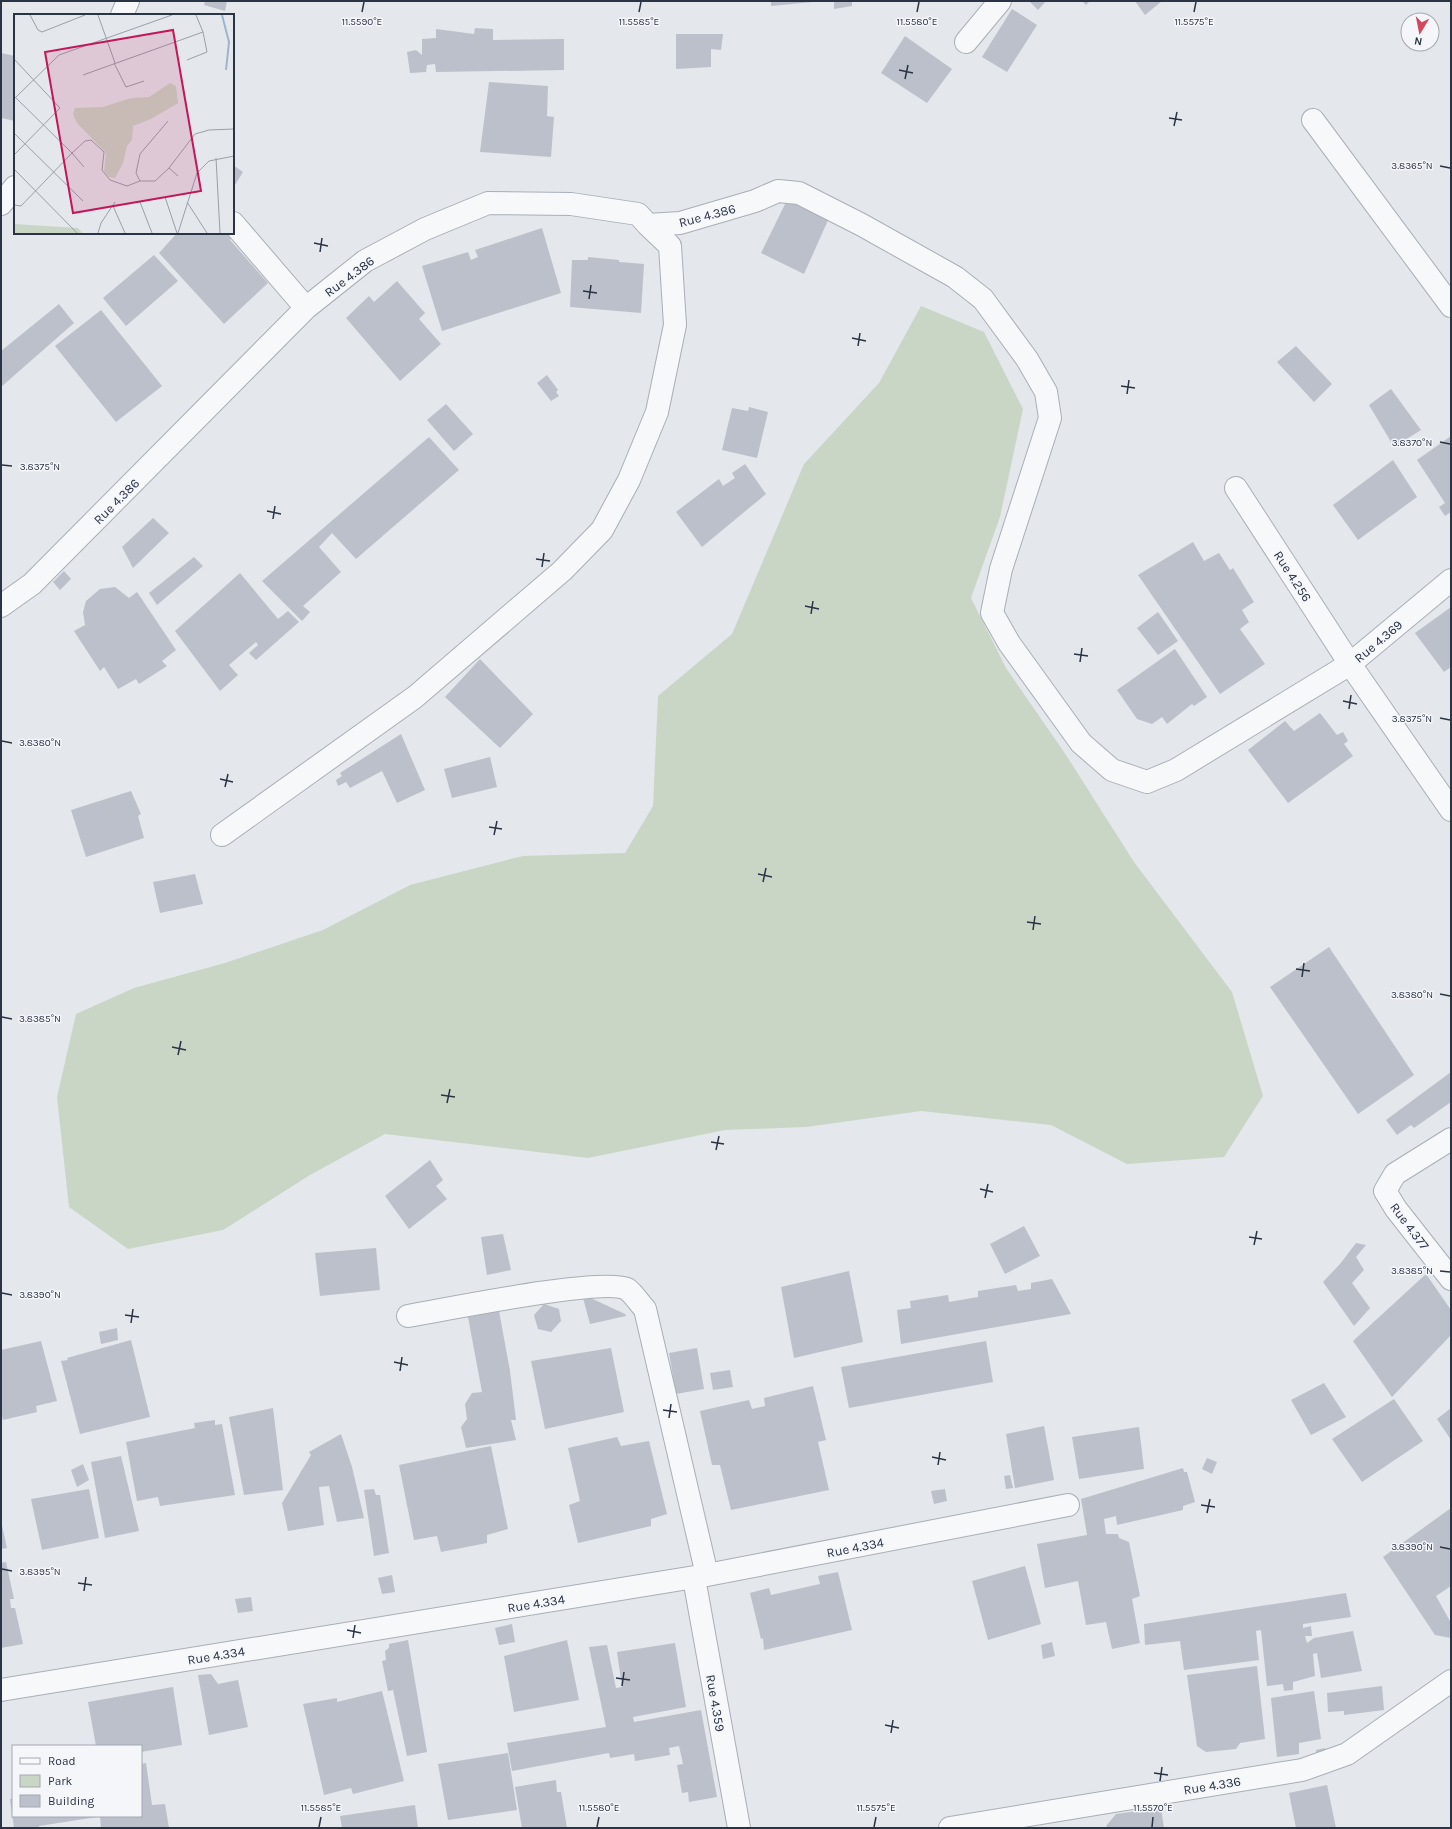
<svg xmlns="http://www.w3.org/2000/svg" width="1452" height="1829" font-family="Karla,sans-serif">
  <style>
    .green { fill: #c9d6c5 }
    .building { fill: #bbc0ca }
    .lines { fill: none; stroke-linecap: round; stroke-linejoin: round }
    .street-casing { stroke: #a9aeb7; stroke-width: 24 }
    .street { stroke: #f7f8fa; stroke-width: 22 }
    .ticks { fill: none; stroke: #2b3445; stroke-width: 1.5 }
    .labels { text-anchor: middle; stroke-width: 3; stroke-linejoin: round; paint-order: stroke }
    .street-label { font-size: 13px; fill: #2b3445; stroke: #f4f6f9 }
    .inset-river { fill: none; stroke: #9fb4cc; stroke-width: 2 }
    .inset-road { fill: none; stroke: #9a9fa9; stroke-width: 1 }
    .view { fill: #c2185b; fill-opacity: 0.15; stroke: #c2185b; stroke-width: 2 }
    .inset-edge { fill: none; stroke: #2b3445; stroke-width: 2 }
    .ticks-label { font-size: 10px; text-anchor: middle; fill: #2b3445; stroke: #f4f6f9; stroke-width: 3; stroke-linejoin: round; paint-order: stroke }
  </style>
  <rect width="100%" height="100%" fill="#e4e7ec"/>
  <path class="green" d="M921 306 984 332 1023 409 1000 517 971 598 1006 668 1066 755 1134 862 1232 992 1263 1096 1224 1157 1127 1164 1051 1125 921 1111 806 1127 725 1130 588 1158 385 1134 310 1175 223 1230 128 1249 69 1207 57 1097 76 1014 134 988 225 963 323 930 410 885 523 856 625 853 653 806 658 696 732 634 804 464 879 383Z"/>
  <path class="building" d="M205 1H227L225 11 204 5Z
    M771 1H813V2L771 6Z
    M834 1H852V6L834 9Z
    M1029 1H1046L1038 10Z
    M1082 1H1090L1086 5Z
    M1135 1H1162L1145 15Z
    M1012 9 1037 25 1007 72 982 57Z
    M475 28 493 29V40L564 39V70L436 72 435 64 427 65 426 72 410 73 407 52 416 50 422 55V39L436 38V29L474 34Z
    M676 34H723L721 50 711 49V67L676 69Z
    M905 36 952 69 927 103 881 73Z
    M1 53 15 56V121L1 118Z
    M489 82 548 86 547 116 554 117 551 157 480 152Z
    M233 165 243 172 233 188Z
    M788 198 829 218 804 274 761 253Z
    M542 228 561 293 442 331 422 266 468 252 471 260 478 257 475 250Z
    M235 232 230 240 268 283 224 324 159 253 177 233Z
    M154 255 178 281 126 326 103 298Z
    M588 257 619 260V262L644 264 641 313 570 307 572 260H588Z
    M397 281 425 313 419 319 441 344 400 381 346 318 369 296 374 302Z
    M59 304 74 323 1 387V351Z
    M101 310 162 386 116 422 55 346Z
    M1296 346 1332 384 1314 402 1277 362Z
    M547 375 558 390 556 392 559 396 551 401 537 383Z
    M1391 389 1421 430 1394 447 1369 405Z
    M446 404 473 434 454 451 427 420Z
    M749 407 768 412 757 458 722 450 732 408 748 411Z
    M1451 436V512L1445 516 1439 507 1445 503 1417 460Z
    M429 437 459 470 356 559 332 533 319 547 341 572 303 606 310 612 302 621 262 581Z
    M1393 460 1417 497 1358 540 1333 505Z
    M745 464 766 494 702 547 676 512 719 479 723 486 735 478 732 473Z
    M153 518 169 533 133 568 122 547Z
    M1193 542 1204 561 1219 553 1230 570 1233 568 1254 602 1242 610 1249 622 1240 629 1265 664 1220 694 1138 575Z
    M194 557 203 566 157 605 149 593Z
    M64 571 71 579 60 590 53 582Z
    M240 573 278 619 288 611 299 622 256 660 249 653 258 645 256 642 229 665 238 675 220 691 175 631Z
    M115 587 129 598 137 592 176 650 162 661 167 666 139 684 136 679 118 689 104 667 100 671 74 631 85 625 83 612 86 601 100 589Z
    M1451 607V667L1444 672 1415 633Z
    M1158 612 1178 641 1158 655 1137 628Z
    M1175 649 1207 697 1194 706 1192 704 1167 724 1162 717 1152 724 1137 719 1117 690Z
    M480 659 533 714 500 748 445 697Z
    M1320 713 1337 735 1343 732 1348 741 1344 744 1353 756 1288 803 1248 750 1285 721 1294 731Z
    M401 734 425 790 397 803 382 771 350 788 346 782 338 786 336 780 342 776 340 773Z
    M490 757 497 787 452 798 444 769Z
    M131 791 141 814 138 816 144 838 86 857 71 810Z
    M195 874 203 904 160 913 153 882Z
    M1329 947 1414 1075 1358 1114 1270 987Z
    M1451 1072V1102L1414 1128 1411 1125 1397 1135 1386 1120Z
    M430 1160 443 1180 436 1186 447 1199 409 1229 385 1196Z
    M1024 1226 1040 1256 1005 1274 990 1244Z
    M503 1234 511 1270 487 1275 481 1237Z
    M1356 1243 1366 1245 1356 1257 1364 1270 1352 1283 1370 1308 1354 1326 1323 1282 1340 1264Z
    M376 1248 380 1290 320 1296 315 1253Z
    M849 1271 863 1342 794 1358 781 1287Z
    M1426 1274 1451 1310V1335L1392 1397 1353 1341Z
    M1052 1279 1071 1314 901 1344 897 1310 911 1308 910 1301 948 1295 949 1302 978 1297V1291L1016 1285 1018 1291 1031 1289V1283Z
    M582 1294 625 1314 626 1316 590 1324Z
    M544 1304 559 1309 561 1321 551 1332 538 1329 534 1315Z
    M499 1311 510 1371 516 1420H511L516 1440 466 1448 461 1427 467 1419 465 1404 472 1393 482 1392 468 1317Z
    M117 1328 118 1340 101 1344 99 1332Z
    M131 1340 150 1417 80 1434 61 1361 68 1360 67 1358Z
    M41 1341 57 1401 36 1406 37 1412 3 1420 1 1413V1350Z
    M986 1341 993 1382 849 1408 841 1367Z
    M611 1348 624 1412 545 1429 531 1361Z
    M697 1348 704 1389 676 1394 669 1353Z
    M730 1370 733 1387 713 1390 710 1373Z
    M1324 1383 1346 1417 1311 1435 1291 1400Z
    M813 1386 826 1440 818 1442 829 1490 731 1510 720 1465H712L700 1411 749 1400 752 1409 765 1406 764 1398Z
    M1394 1399 1423 1441 1362 1482 1332 1439Z
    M273 1408 283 1490 244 1495 229 1417Z
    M1451 1408V1440L1437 1419Z
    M215 1420V1425L222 1424 235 1495 160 1506 158 1497 137 1501 126 1442 195 1428 194 1423Z
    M1044 1426 1054 1480 1015 1488 1006 1434Z
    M1139 1427 1144 1469 1079 1479 1072 1437Z
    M341 1434 352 1467 364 1518 337 1522 329 1486 319 1487 324 1525 288 1531 282 1503 311 1455 309 1452Z
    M617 1437 621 1446 649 1441 667 1514 651 1519V1526L578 1543 569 1505 580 1501 568 1448Z
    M491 1446 508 1529 487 1535V1543L441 1552 437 1536 414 1540 399 1465Z
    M121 1456 139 1531 105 1538 91 1462Z
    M1207 1458 1217 1462 1212 1474 1202 1469Z
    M83 1464 89 1480 77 1487 71 1470Z
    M1183 1468 1184 1472H1187L1195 1502 1183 1506V1510L1117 1525 1116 1516 1104 1519 1106 1534H1118L1119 1538 1129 1542 1140 1596 1132 1599 1140 1643 1112 1649 1106 1622 1086 1625 1078 1581 1045 1588 1037 1544 1087 1535 1081 1499Z
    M1010 1475 1013 1488 1006 1489 1004 1476Z
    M89 1489 99 1538 42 1550 31 1499Z
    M374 1489 376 1495H380L389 1553 374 1556 364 1490Z
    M945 1489 947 1501 934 1504 931 1491Z
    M1451 1508V1586L1436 1596 1451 1623V1638L1435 1635 1383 1557Z
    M1 1521 7 1548 1 1549Z
    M6 1562 14 1599H10L11 1608H15L23 1644 1 1648V1563Z
    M1025 1566 1041 1624 988 1640 972 1581Z
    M838 1572 852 1630 764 1650 763 1638 761 1639 750 1593 769 1588 771 1595 820 1584 818 1576Z
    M392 1575 395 1592 382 1594 378 1578Z
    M1346 1593 1351 1617 1303 1624V1628L1311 1626 1312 1636H1305L1307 1643 1314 1638 1353 1631 1362 1671 1321 1678 1317 1653 1313 1654 1315 1676 1293 1682V1690L1284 1691 1283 1684 1267 1686 1261 1630 1256 1631 1259 1660 1184 1670 1180 1641 1145 1645 1144 1624Z
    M251 1597 253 1611 238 1613 235 1599Z
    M512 1624 515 1642 499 1645 495 1628Z
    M408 1640 427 1752 407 1756 393 1690 388 1691 382 1661 386 1660 385 1651 389 1648V1644Z
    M567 1640 579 1700 514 1712 504 1656Z
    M1052 1642 1055 1656 1043 1659 1041 1645Z
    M675 1643 686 1707 633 1717 634 1722 701 1710 717 1797 689 1802 688 1792 682 1793 677 1765 683 1764 679 1746 669 1748 670 1755 635 1761 634 1754 610 1758 609 1753 512 1771 507 1743 606 1727 589 1647 607 1645 616 1688 622 1687 617 1652Z
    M1257 1666 1265 1739 1240 1743 1236 1749 1206 1752 1197 1746 1187 1675Z
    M211 1674 218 1684 238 1680 248 1727 209 1735 198 1675Z
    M1382 1686 1384 1710 1344 1715V1711L1328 1712 1327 1693Z
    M173 1687 182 1745 141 1752V1746H96L88 1702Z
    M382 1691 404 1781 353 1794 351 1788 324 1795 303 1704 337 1698V1702Z
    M1314 1691 1321 1739 1299 1743V1754L1277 1757 1271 1698Z
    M1325 1748 1326 1756 1316 1758V1750Z
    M508 1753 517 1810 448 1820 438 1764Z
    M146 1763 152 1805 165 1804 169 1828H101L100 1817 102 1816H141V1764Z
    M556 1780 557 1792H561L567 1828H522L515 1787Z
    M1327 1785 1336 1828H1296L1289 1793Z
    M10 1799H13V1816L97 1817 39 1826V1828H14Z
    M415 1805 418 1828H342L340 1816Z
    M1161 1808 1164 1828H1109L1106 1826 1116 1814Z"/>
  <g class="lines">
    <defs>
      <path id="street" d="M122 15 128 1
        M966 42 1000 1
        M1313 120 1451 306
        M1 204 15 187
        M233 223 306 308
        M1451 580 1350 664 1451 810
        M1 606 32 584 306 308 365 261 425 229 488 203 571 204 638 214 648 225 680 223 755 201 778 191 799 193 862 225 955 277 983 299 1027 359 1046 392 1050 418 1001 569 992 613 1009 643 1081 743 1112 770 1147 782 1176 770 1350 664 1236 488
        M222 835 415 697 562 571 602 530 629 480 657 412 675 325 670 246 648 225
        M1451 1139 1395 1174 1385 1191 1396 1209 1451 1279
        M408 1316C443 1310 604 1277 627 1289 633 1293 640 1304 645 1309L707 1575
        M694 1578 739 1828
        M1 1690 707 1575 1068 1505
        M950 1828 1302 1770 1347 1754 1451 1681"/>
    </defs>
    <use href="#street" class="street-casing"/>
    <use href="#street" class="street"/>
  </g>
  <path class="ticks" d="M362 12 364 2M639 12 641 2M917 12 919 2M1194 12 1196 2M899 70 913 73M905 79 908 65M1169 118 1182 120M1174 126 1177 112M1440 166 1450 168M314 243 328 246M320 252 322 238M583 291 597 293M589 299 591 285M852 338 866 341M858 346 860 333M1121 386 1135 388M1127 394 1129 380M1440 442 1450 444M2 465 12 466M267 511 281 514M273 519 275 506M536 559 550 561M542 567 544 553M805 606 819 609M811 614 813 601M1074 654 1088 656M1080 662 1082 648M1343 701 1357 704M1349 709 1351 695M1440 718 1450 720M2 741 12 743M220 779 233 782M225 787 228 774M489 827 502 829M494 835 497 821M758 874 772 877M763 882 766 868M1027 922 1041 924M1033 930 1035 916M1296 969 1310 971M1302 977 1304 963M1440 994 1450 996M2 1017 12 1019M172 1047 186 1050M178 1055 181 1041M441 1095 455 1097M447 1103 450 1089M711 1142 724 1144M716 1150 719 1136M980 1189 993 1192M985 1198 988 1184M1249 1237 1262 1239M1254 1245 1257 1231M1440 1271 1450 1272M2 1293 12 1295M125 1315 139 1317M131 1323 133 1309M394 1362 408 1365M400 1371 402 1357M663 1410 677 1412M669 1418 671 1404M932 1457 946 1460M938 1465 940 1452M1201 1505 1215 1507M1207 1513 1210 1499M1440 1547 1450 1549M2 1569 12 1571M78 1583 92 1585M84 1591 86 1577M347 1630 361 1633M353 1638 355 1625M616 1678 630 1680M622 1686 624 1672M885 1725 899 1728M891 1733 893 1720M1154 1773 1168 1775M1160 1781 1162 1767M319 1827 321 1817M597 1827 599 1817M874 1827 876 1817M1152 1827 1153 1817"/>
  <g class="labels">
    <g class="street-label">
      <text transform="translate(707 215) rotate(-15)" y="5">Rue 4.386</text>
      <text transform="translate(349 276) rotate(-37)" y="5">Rue 4.386</text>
      <text transform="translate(116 501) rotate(-45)" y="5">Rue 4.386</text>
      <text transform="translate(1293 576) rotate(57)" y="5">Rue 4.256</text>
      <text transform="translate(1378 641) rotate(-40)" y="5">Rue 4.369</text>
      <text transform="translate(1410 1226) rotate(53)" y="5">Rue 4.377</text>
      <text transform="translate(855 1547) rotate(-11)" y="5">Rue 4.334</text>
      <text transform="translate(536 1603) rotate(-9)" y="5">Rue 4.334</text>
      <text transform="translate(216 1655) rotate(-9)" y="5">Rue 4.334</text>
      <text transform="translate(716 1703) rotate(80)" y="5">Rue 4.359</text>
      <text transform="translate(1212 1785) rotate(-9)" y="5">Rue 4.336</text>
    </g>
  </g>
  <g transform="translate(14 14)">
    <rect width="220" height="220" fill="#e4e7ec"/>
    <path d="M156 69 162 72 164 89 137 105 119 112 118 126 113 132 109 149 101 164 95 163 90 157 92 139 63 109 59 100 61 94 89 93 117 84 135 83ZM0 210 64 214 68 219H0Z" fill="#c9d6c5"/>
    <path class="inset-river" d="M208 1 215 28 212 56"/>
    <path class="inset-road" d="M16 1 24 16 28 18 71 1M84 1 101 49M0 45 46 94 0 141M173 46 193 38 189 18 182 1M100 49 112 73 130 67M69 61 189 18M0 82 58 139 7 192 0 191M0 85 45 41 158 1M0 119 69 187M202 144 206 219M70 153 58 139 71 127 77 126 90 138 88 156 96 166 113 172 126 167H141L155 154 181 120 195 116 220 115M155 154 164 162M0 155 63 219M126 167 122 159 126 140 154 107M151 183 163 219M126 188 138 219M173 188 193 219M99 192 111 219M84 219 87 209 101 188M164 219 183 159 195 147 220 142"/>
    <path class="view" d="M159 16 187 177 59 199 31 38Z"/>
    <rect width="220" height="220" class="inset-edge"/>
  </g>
  <g class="ticks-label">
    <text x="362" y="25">11.5590°E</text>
    <text x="639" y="25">11.5585°E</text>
    <text x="917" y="25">11.5580°E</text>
    <text x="1194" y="25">11.5575°E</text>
    <text x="1412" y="169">3.8365°N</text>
    <text x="1412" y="446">3.8370°N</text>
    <text x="40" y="470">3.8375°N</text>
    <text x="1412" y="722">3.8375°N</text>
    <text x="40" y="746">3.8380°N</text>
    <text x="1412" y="998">3.8380°N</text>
    <text x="40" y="1022">3.8385°N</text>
    <text x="1412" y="1274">3.8385°N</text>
    <text x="40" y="1298">3.8390°N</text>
    <text x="1412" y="1550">3.8390°N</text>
    <text x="40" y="1575">3.8395°N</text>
    <text x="321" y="1811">11.5585°E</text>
    <text x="599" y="1811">11.5580°E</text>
    <text x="876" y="1811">11.5575°E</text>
    <text x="1153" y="1811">11.5570°E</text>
  </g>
  <rect width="1452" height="1829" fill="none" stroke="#2b3445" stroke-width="4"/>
  <rect x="12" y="1745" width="130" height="72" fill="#f4f6f9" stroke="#a4a8b1"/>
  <rect x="20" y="1758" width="20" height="6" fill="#f7f8fa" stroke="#a4a8b1"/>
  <text x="48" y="1765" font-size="12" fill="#2b3445">Road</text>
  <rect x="20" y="1775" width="20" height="12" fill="#c9d6c5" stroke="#a4a8b1"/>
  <text x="48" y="1785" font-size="12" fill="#2b3445">Park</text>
  <rect x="20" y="1795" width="20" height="12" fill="#bbc0ca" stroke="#a4a8b1"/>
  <text x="48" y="1805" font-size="12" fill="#2b3445">Building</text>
  <g transform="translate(1420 32) rotate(190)"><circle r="19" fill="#f4f6f9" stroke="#a4a8b1"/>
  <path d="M0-3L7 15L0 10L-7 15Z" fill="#d1495b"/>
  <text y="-6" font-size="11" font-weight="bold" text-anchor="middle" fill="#2b3445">N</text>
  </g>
</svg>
